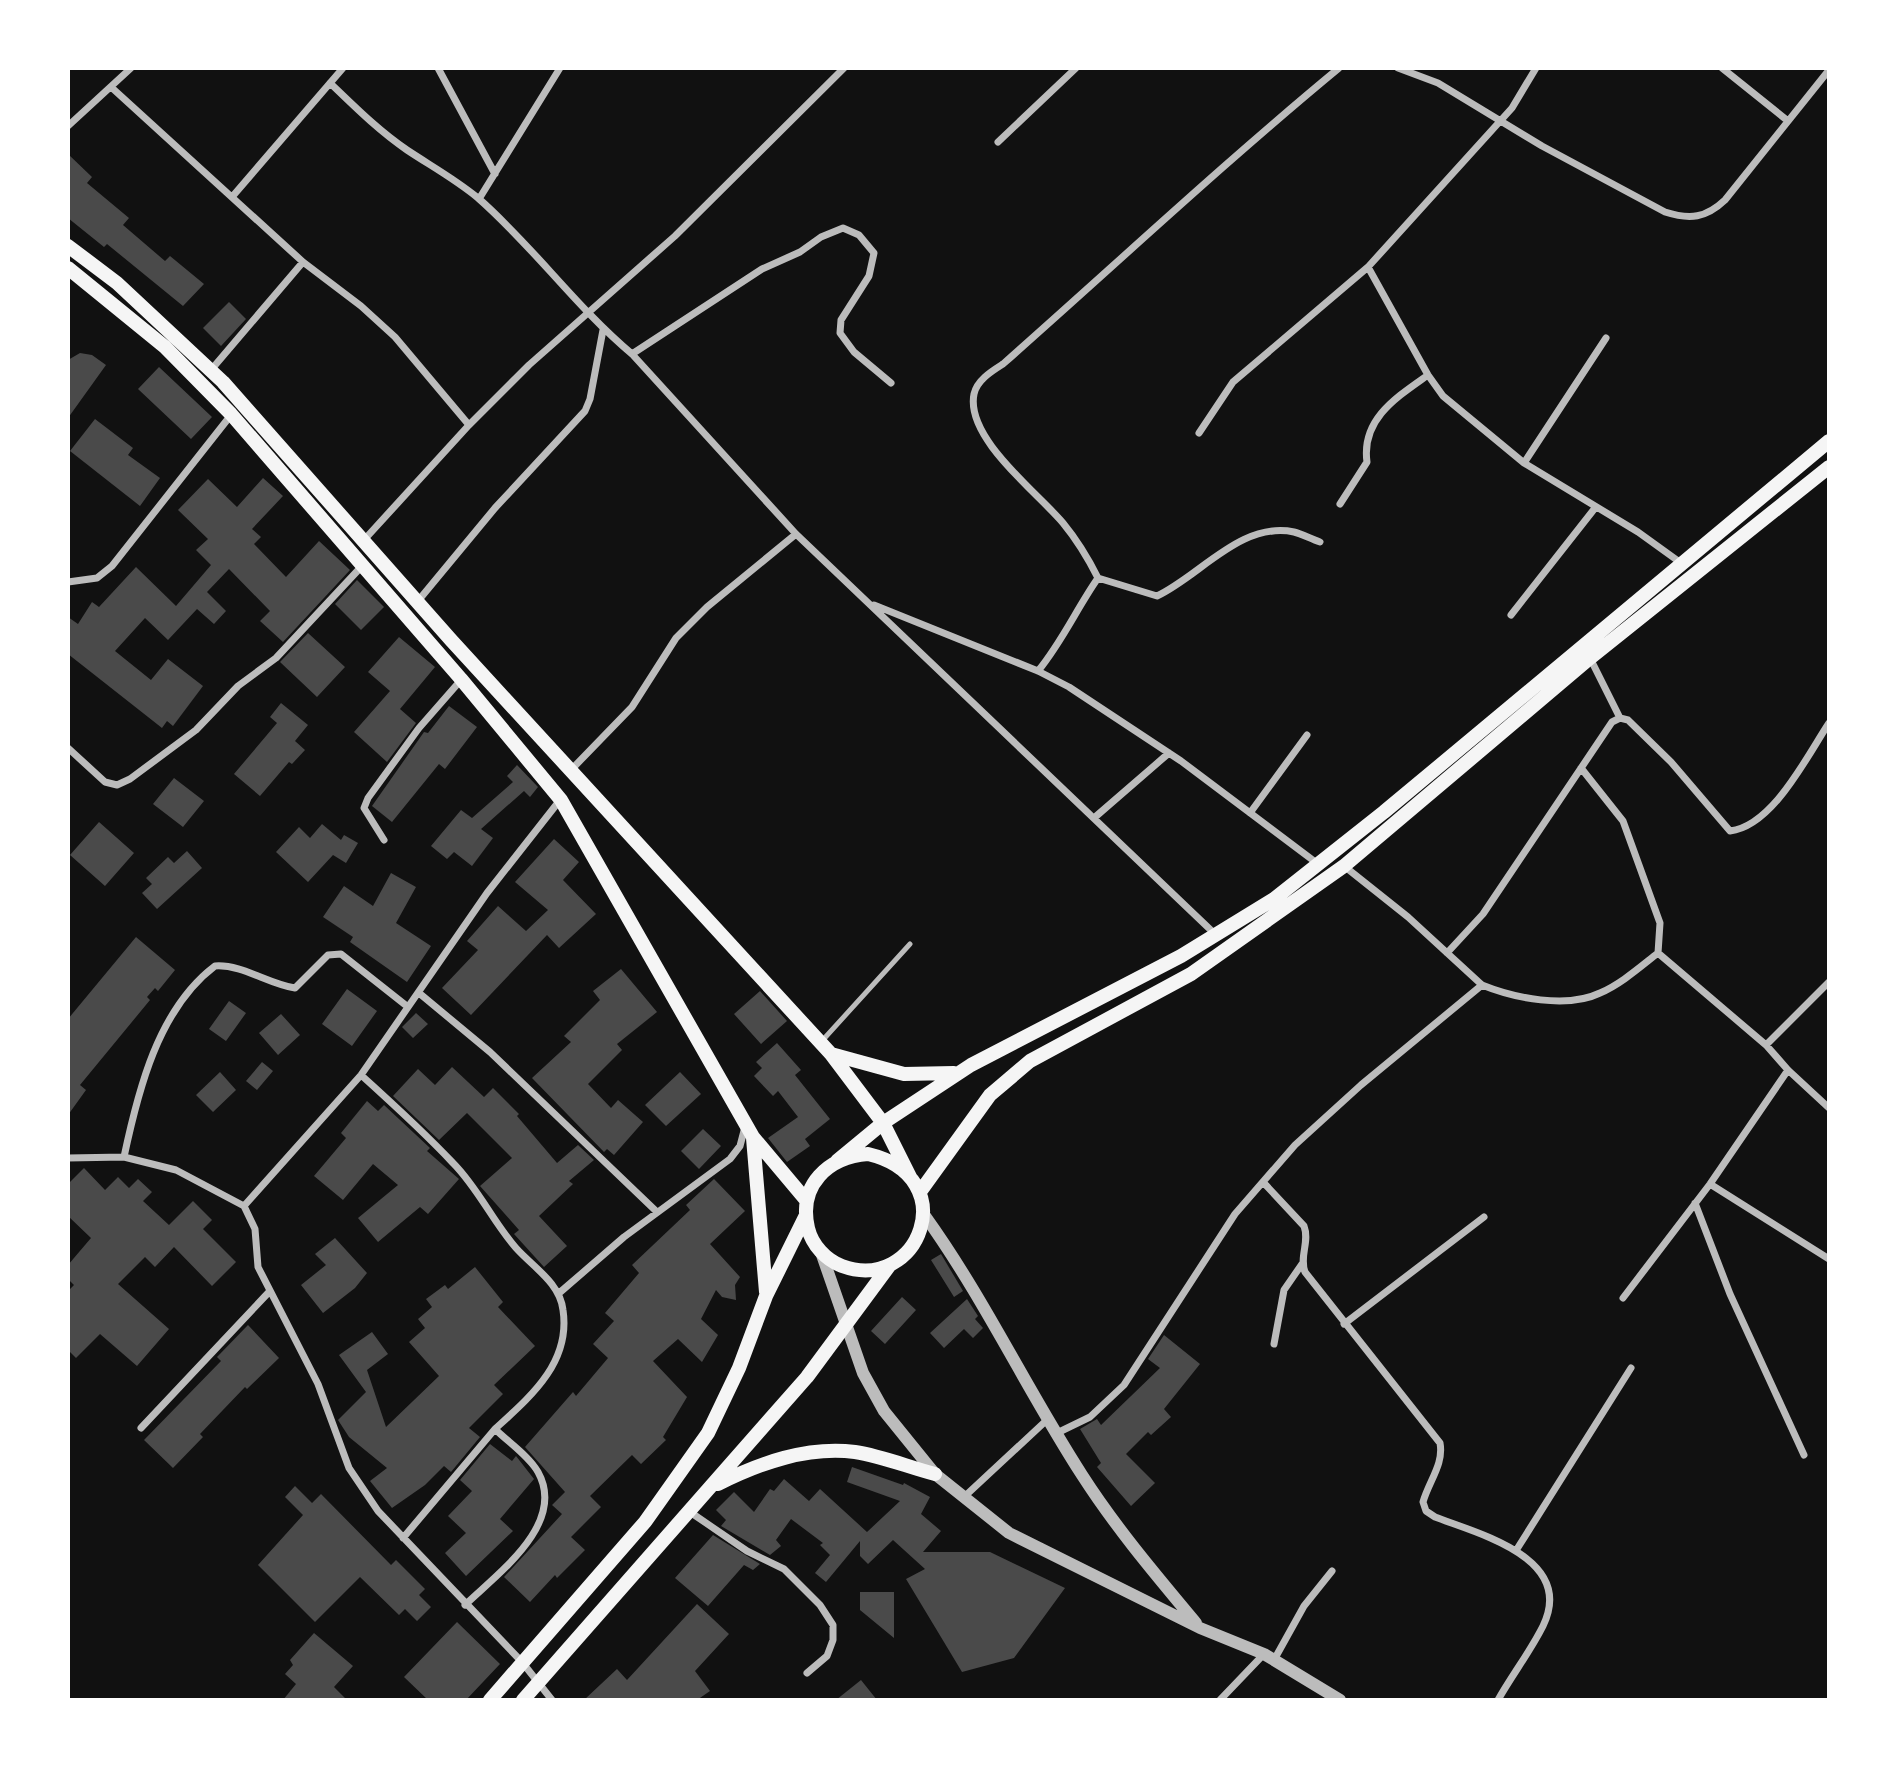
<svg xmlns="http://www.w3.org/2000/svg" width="1897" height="1768" font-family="Quicksand,sans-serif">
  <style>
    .building { fill: #4a4a4a }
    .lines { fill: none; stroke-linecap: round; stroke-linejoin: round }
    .service { stroke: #bcbcbc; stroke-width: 5 }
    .minor { stroke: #bcbcbc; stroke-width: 7 }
    .tertiary { stroke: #bcbcbc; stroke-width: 12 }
    .secondary { stroke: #f5f5f5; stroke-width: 14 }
  </style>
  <rect width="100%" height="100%" fill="#111"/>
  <path class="building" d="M68 154 92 177 87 183 129 218 123 225 165 261 170 256 204 284 183 306 107 244 104 247 68 218Z
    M229 302 246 319 221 346 203 328Z
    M80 353 92 355 106 365 68 418V360Z
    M159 367 212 417 191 439 138 389Z
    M95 419 133 448 128 455 160 478 140 506 70 451Z
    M263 478 283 496 252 529 261 537 254 544 286 577 319 541 350 570 283 642 260 621 270 611 229 569 207 592 226 611 214 624 197 609 168 640 145 618 115 651 151 680 168 659 203 686 173 726 167 721 162 728 68 654V617L78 624 92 602 99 607 136 567 176 606 211 565 196 550 208 539 178 510 208 479 237 507Z
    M357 580 384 607 361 630 335 604Z
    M308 633 345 667 317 697 280 662Z
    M399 637 435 667 400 709 416 723 387 762 354 732 390 691 368 672Z
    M281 703 308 725 295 741 305 750 292 764 289 762 260 796 234 774 277 723 270 717Z
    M449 706 477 727 445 769 439 764 392 822 372 806 424 732 428 733Z
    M517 765 538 787 530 797 524 791 481 829 493 838 472 866 454 852 447 859 431 846 461 810 472 818 513 782 507 776Z
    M174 778 204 801 183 827 153 804Z
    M99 822 134 853 105 886 70 855Z
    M322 824 341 840 344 835 358 843 346 863 333 855 308 882 276 852 299 827 310 838Z
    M554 839 579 862 563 880 596 914 559 948 547 935 471 1015 442 988 478 950 467 941 498 906 526 931 548 910 515 882Z
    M187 851 202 868 157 909 142 893 152 884 146 878 168 857 174 863Z
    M391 873 416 887 396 923 431 946 407 982 350 942 353 937 323 917 344 886 373 906Z
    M136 937 175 970 158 991 155 988 147 997 150 1000 80 1085 86 1090 68 1115V1019Z
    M621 969 657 1012 617 1044 622 1050 588 1084 611 1108 618 1100 643 1122 614 1155 607 1149 604 1152 532 1078 571 1042 564 1036 600 1000 593 991Z
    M347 989 377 1011 352 1046 322 1024Z
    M760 991 787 1021 761 1044 734 1014Z
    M229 1001 246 1013 226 1041 209 1029Z
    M416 1013 428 1024 413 1038 402 1027Z
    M281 1014 300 1035 278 1055 259 1033Z
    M777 1043 801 1070 795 1075 830 1119 805 1139 810 1146 787 1162 768 1138 798 1117 778 1091 773 1096 754 1076 762 1068 756 1062Z
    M262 1062 273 1071 257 1090 246 1081Z
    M452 1067 484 1097 493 1088 519 1114 517 1116 557 1163 578 1145 594 1160 569 1181 573 1184 539 1216 567 1246 544 1267 514 1234 519 1230 480 1186 512 1158 467 1113 439 1140 393 1096 418 1069 435 1085Z
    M220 1072 236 1090 213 1112 196 1095Z
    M680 1072 701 1094 666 1126 645 1105Z
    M367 1101 378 1111 384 1105 430 1148 427 1151 459 1179 428 1214 420 1207 378 1242 358 1218 398 1185 373 1164 343 1200 314 1176 346 1138 341 1133Z
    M703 1129 721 1146 699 1169 681 1151Z
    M84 1168 105 1190 118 1177 129 1188 138 1179 152 1192 143 1201 169 1225 193 1201 212 1220 203 1229 236 1262 212 1286 174 1247 155 1267 145 1257 118 1284 169 1329 137 1366 100 1334 76 1358 68 1350V1291L74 1285 68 1279V1265L91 1238 68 1216V1184Z
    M714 1179 745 1211 710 1244 740 1277 735 1285 736 1300 722 1297 716 1290 701 1319 718 1335 702 1362 678 1339 653 1361 687 1397 663 1437 666 1440 641 1464 632 1455 590 1496 601 1507 571 1537 585 1550 557 1578 555 1575 530 1602 504 1577 562 1514 552 1505 565 1492 525 1447 573 1392 576 1396 608 1358 593 1344 614 1321 605 1313 639 1273 632 1265 690 1210 686 1205Z
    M335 1238 367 1273 355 1288 323 1313 301 1285 326 1265 315 1254Z
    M941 1254 963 1291 954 1297 931 1260Z
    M475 1267 503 1302 498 1307 535 1346 494 1385 503 1394 469 1428 480 1437 451 1472 444 1466 425 1485 392 1508 370 1481 387 1468 349 1437 338 1420 366 1392 339 1355 372 1332 388 1354 367 1370 386 1427 439 1376 409 1342 425 1328 418 1319 432 1307 426 1299 445 1285 448 1289Z
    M902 1297 916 1310 885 1344 871 1331Z
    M967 1299 978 1316 975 1319 983 1328 973 1338 964 1329 944 1348 930 1333Z
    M248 1325 279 1358 247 1389 245 1387 200 1434 203 1437 173 1468 144 1440 221 1361 217 1357Z
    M1164 1335 1200 1364 1164 1409 1171 1417 1151 1435 1148 1432 1126 1454 1155 1483 1131 1506 1097 1467 1101 1463 1080 1429 1097 1419 1101 1425 1160 1368 1148 1359Z
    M490 1444 512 1461 516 1456 534 1479 500 1519 513 1531 466 1576 445 1553 466 1533 448 1516 472 1491 460 1480Z
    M852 1467 903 1485 904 1483 930 1497 921 1514 941 1531 923 1552H990L1065 1588 1014 1658 962 1672 906 1579 925 1569 893 1540 868 1564 860 1556V1541L826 1582 815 1573 830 1555 820 1545 823 1543 791 1519 776 1540 781 1546 770 1555 721 1526 726 1520 716 1510 734 1492 754 1512 770 1489 774 1491 784 1479 809 1501 820 1489 867 1532 900 1501 847 1482Z
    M295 1486 312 1503 321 1494 391 1565 396 1560 425 1589 419 1595 431 1607 417 1621 405 1609 399 1615 360 1577 315 1622 258 1565 303 1515 285 1497Z
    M713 1535 760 1564 753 1570 744 1565 708 1606 675 1578Z
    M860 1592H894V1638L860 1610Z
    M697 1604 729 1634 695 1671 710 1691 697 1700H584L617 1669 627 1680Z
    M457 1622 500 1664 466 1700H428L404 1677Z
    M314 1633 353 1666 334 1687 347 1700H283L296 1684 285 1674 293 1665 290 1660Z
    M861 1680 877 1700H836Z"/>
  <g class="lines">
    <path class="service" d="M821 1042 910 944"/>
    <path class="minor" d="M438 68 495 174
      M1398 68 1438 83 1542 146 1665 212C1690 220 1706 218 1725 200L1829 70
      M1536 68 1512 108 1368 267 1428 375 1443 396 1524 463 1638 532 1681 563
      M1722 68 1788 121
      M330 83C355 107 379 131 407 150 431 166 455 179 478 198 533 246 576 307 632 354L796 534 1216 935
      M111 87 303 262 361 306 395 337 469 425
      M68 126 131 68
      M998 142 1076 68
      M232 197 343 68
      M479 199 560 68
      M632 354 762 269 800 252 821 237 843 228 859 235 874 253 869 276 841 320 840 333 854 352 891 383
      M211 370 303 262
      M1199 433 1233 382 1368 267
      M1524 463 1606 338
      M1340 504 1367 462C1361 419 1397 397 1428 375
      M364 540 469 425 529 365 675 236 844 68
      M1320 542C1311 539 1302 534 1294 532 1241 521 1200 576 1157 596L1098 578C1088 558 1077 540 1063 523 1038 493 965 438 974 394 977 380 992 371 1003 364 1115 265 1224 163 1339 68
      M68 582 97 578 112 566 231 415
      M418 601 495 508 585 411 590 399 603 330
      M874 605 1038 671 1069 687 1181 761 1318 864
      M1511 615 1595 508
      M1590 658 1620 718
      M1038 671C1062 642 1077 608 1098 578
      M68 748 105 782 117 785 130 779 196 730 238 686 276 658 362 566
      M570 771 632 707 676 638 707 607 796 534
      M1250 813 1307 735
      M1094 818 1169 753
      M384 840 364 808 368 798 419 728 461 680
      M1344 866 1408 917 1482 985C1514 998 1567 1009 1600 993 1621 984 1640 967 1658 953L1660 923 1623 821 1581 768
      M1447 953 1483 914 1612 722 1620 718 1628 720 1671 762 1730 831C1773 826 1807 756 1829 723
      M1658 953 1766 1045 1788 1070 1829 1108
      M419 993 490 1052 657 1212
      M1766 1045 1829 982
      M361 1075C392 1103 424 1132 453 1163 478 1188 493 1222 516 1248 533 1267 560 1283 563 1310 571 1363 530 1397 495 1429 508 1442 529 1456 538 1472 567 1524 497 1574 465 1605
      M124 1157C138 1091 158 1009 215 966 242 964 268 984 295 988L328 955 341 954 408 1007
      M68 1158 124 1157 176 1170 244 1206
      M1263 1182 1304 1226C1310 1242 1299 1256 1305 1272L1440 1443C1444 1464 1429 1481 1423 1502L1426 1511 1435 1517C1479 1534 1576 1558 1543 1626 1530 1652 1512 1675 1498 1700
      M1710 1184 1829 1259
      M1695 1203 1730 1294 1804 1455
      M558 1294 624 1237 730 1159 740 1146 745 1127
      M1623 1298 1710 1184 1788 1070
      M1344 1324 1484 1217
      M1274 1344 1284 1290 1302 1264
      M141 1428 269 1292
      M1057 1433 1090 1417 1124 1385 1235 1214 1295 1145 1361 1085 1482 985
      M964 1497 1049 1418
      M690 1512 747 1551 784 1569 820 1605 833 1625V1640L827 1656 807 1673
      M403 1538 495 1429
      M1517 1549 1631 1368
      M1274 1660 1304 1606 1332 1571
      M552 1700 522 1662 378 1511 349 1468 318 1384 258 1267 255 1229 244 1206 361 1075 487 893 560 800
      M1220 1700 1264 1654"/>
    <path class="tertiary" d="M925 1216C984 1298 1027 1390 1082 1475 1116 1528 1156 1575 1196 1623
      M821 1252 863 1373 884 1411 935 1474 1009 1533 1200 1628 1264 1654 1340 1700"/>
    <path class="secondary" d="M68 246 117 283 223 382 451 640 831 1054 883 1123 910 1177
      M68 268 165 347 231 414 461 679 561 800 753 1137 806 1200
      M831 1054 904 1074 954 1073
      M753 1138 766 1292
      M868 1154C965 1177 919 1294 842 1266 826 1260 812 1245 808 1228 798 1185 828 1157 868 1154Z
      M837 1161 883 1123 971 1065 1181 956 1274 899 1384 812 1829 441
      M920 1192 990 1095 1030 1061 1191 974 1344 866 1590 658 1829 467
      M718 1484C760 1463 807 1446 855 1452 882 1456 908 1467 935 1474
      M490 1700 645 1522 708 1433 739 1368 766 1296 805 1217
      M523 1700 807 1377 889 1266"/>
  </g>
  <rect width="1897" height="1768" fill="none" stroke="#ffffff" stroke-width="140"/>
</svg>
